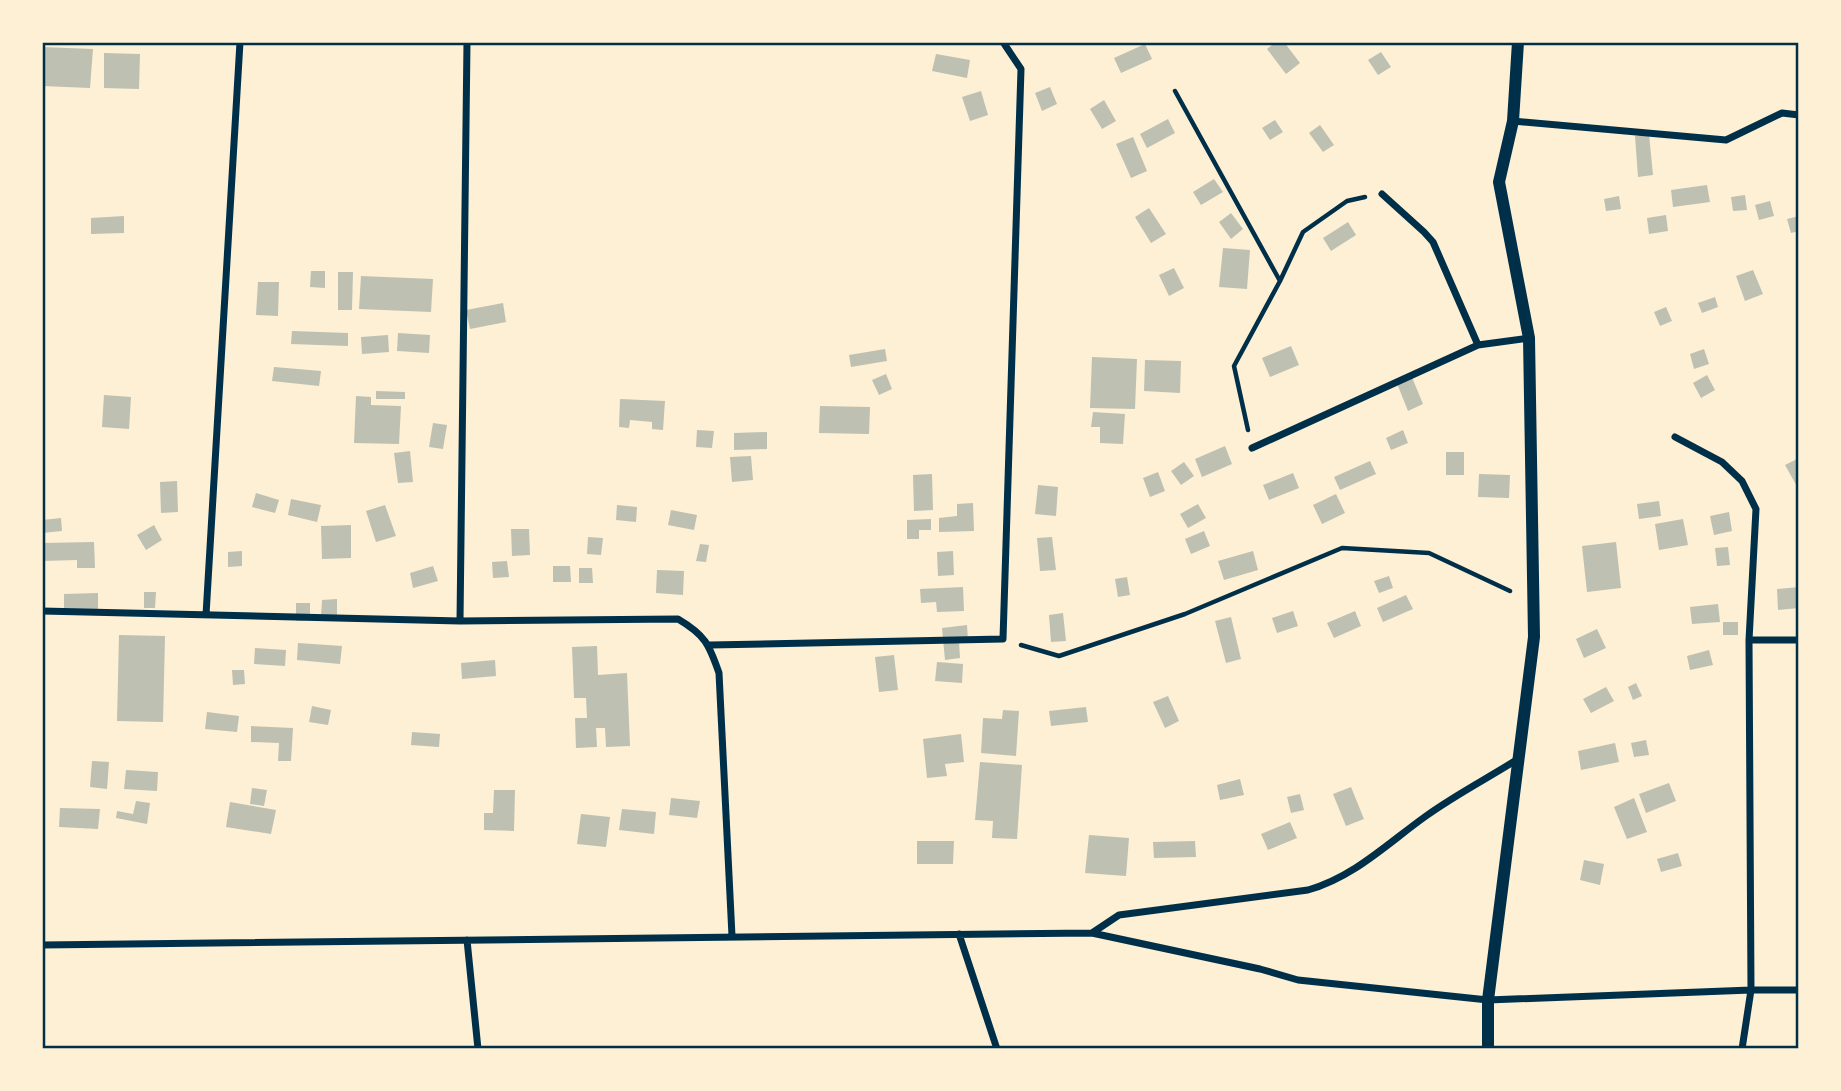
<svg xmlns="http://www.w3.org/2000/svg" width="1841" height="1091" font-family="Mulish,sans-serif">
  <style>
    .building { fill: #bec0b2 }
    .lines { fill: none; stroke-linecap: round; stroke-linejoin: round }
    .path { stroke: #003049; stroke-width: 4.5 }
    .minor { stroke: #003049; stroke-width: 7 }
    .tertiary { stroke: #003049; stroke-width: 12 }
    .neatline { fill: none; stroke: #003049; stroke-width: 2.5 }
  </style>
  <rect width="100%" height="100%" fill="#fdf0d5"/>
  <path class="building" d="M1276 42H1284L1300 63 1286 74 1267 49Z
    M1145 44 1152 59 1121 73 1114 58Z
    M42 47 93 49 90 88 42 86Z
    M1381 52 1391 67 1378 75 1368 60Z
    M104 53 140 54 139 89 104 88Z
    M936 54 970 60 967 78 932 71Z
    M1050 87 1057 104 1042 111 1035 93Z
    M981 91 988 115 970 121 962 97Z
    M1104 100 1116 121 1102 129 1090 109Z
    M1168 119 1175 133 1147 148 1140 134Z
    M1275 120 1283 132 1270 140 1262 128Z
    M1320 125 1334 145 1323 152 1309 133Z
    M1649 134 1653 175 1638 177 1635 136Z
    M1133 137 1147 171 1131 178 1116 144Z
    M1214 179 1223 192 1201 205 1193 192Z
    M1707 185 1710 202 1673 207 1671 190Z
    M1745 195 1747 210 1733 211 1731 197Z
    M1619 196 1621 209 1606 211 1604 199Z
    M1770 201 1774 216 1759 220 1755 205Z
    M1149 208 1166 234 1151 243 1135 217Z
    M1231 213 1243 229 1231 239 1219 222Z
    M1666 215 1668 231 1649 234 1647 218Z
    M124 216V233L91 234V218Z
    M1799 216V231L1791 233 1787 219Z
    M1348 222 1356 235 1331 251 1323 238Z
    M1223 248 1250 250 1247 289 1219 287Z
    M1174 268 1184 288 1169 296 1159 275Z
    M1753 270 1763 294 1745 301 1736 276Z
    M311 271H325V288L310 287Z
    M338 272H353L352 310H338Z
    M361 276 433 279 431 312 359 309Z
    M258 282H279L278 316 256 315Z
    M1715 297 1718 307 1702 313 1698 303Z
    M503 303 506 322 470 329 466 310Z
    M1666 307 1672 321 1660 326 1654 312Z
    M292 331 348 333V346L291 344Z
    M398 333 430 335 429 353 397 351Z
    M388 335 389 352 362 354 361 337Z
    M1291 346 1299 365 1270 377 1262 358Z
    M885 349 887 361 851 367 849 355Z
    M1704 349 1709 364 1694 369 1690 354Z
    M1092 357 1137 359 1135 409 1090 408Z
    M1145 360 1181 361 1180 393 1144 391Z
    M274 367 321 371 319 386 272 381Z
    M886 374 892 389 879 395 872 380Z
    M1411 375 1423 404 1408 411 1396 381Z
    M1707 375 1715 390 1701 398 1693 383Z
    M376 391 405 392V399H376Z
    M104 395 131 397 129 429 102 427Z
    M356 396 371 397V405L401 406 399 444 354 443Z
    M620 399 665 401 663 430 652 429V422L630 420 629 428 619 427Z
    M820 406 870 407 869 434 819 433Z
    M1093 412 1125 414 1123 444 1100 443V427H1091Z
    M433 423 447 425 443 449 429 447Z
    M697 430 714 431 712 448 696 447Z
    M1403 430 1408 443 1391 450 1386 438Z
    M767 432V449L734 450V433Z
    M1225 446 1232 464 1202 477 1195 459Z
    M410 451 413 482 398 483 394 453Z
    M1446 452H1464V475H1446Z
    M751 456 753 480 732 482 730 457Z
    M1799 458V490L1785 465Z
    M1370 461 1376 474 1340 490 1334 477Z
    M1184 462 1194 476 1181 485 1171 471Z
    M1158 472 1165 491 1150 497 1143 478Z
    M1293 473 1299 488 1269 500 1263 485Z
    M932 474 933 510 914 511 913 475Z
    M1479 474 1510 475 1509 498 1478 497Z
    M177 481 178 512 161 513 160 482Z
    M1038 485 1058 487 1056 516 1035 514Z
    M256 493 279 500 275 513 252 507Z
    M1336 494 1345 513 1322 524 1313 505Z
    M291 499 321 505 317 522 288 515Z
    M1659 501 1661 516 1639 519 1637 504Z
    M973 503 974 531 939 532V518L957 516V504Z
    M1198 504 1206 518 1188 528 1180 514Z
    M385 505 396 536 376 542 366 511Z
    M617 505 637 507 636 522 616 520Z
    M671 510 697 515 694 530 668 525Z
    M1729 512 1732 531 1714 535 1710 516Z
    M61 518 62 531 42 533V520Z
    M931 519V530H919V539H907V520Z
    M1683 519 1688 545 1659 550 1655 524Z
    M154 525 162 540 146 550 137 535Z
    M351 525V558L322 559 321 526Z
    M511 529H529L530 555 512 556Z
    M1204 531 1210 546 1191 554 1185 539Z
    M588 537 603 538 601 555 587 554Z
    M1052 537 1056 570 1040 571 1037 538Z
    M94 542 95 568H77V560L42 561V543Z
    M1616 542 1621 588 1587 592 1582 546Z
    M700 544 709 545 706 562 696 561Z
    M1728 547 1730 565 1717 566 1715 548Z
    M242 551V566L228 567V552Z
    M953 551 954 575 938 576 937 552Z
    M1253 551 1258 570 1224 580 1218 561Z
    M507 561 509 577 493 578 492 562Z
    M433 566 438 581 413 588 410 573Z
    M553 566H570L571 582H553Z
    M579 568H592L593 583H579Z
    M657 570 684 571 683 595 656 593Z
    M1389 576 1393 588 1379 593 1374 581Z
    M1127 577 1130 595 1118 597 1115 579Z
    M963 587 964 611 937 612 936 602 921 603 920 589Z
    M1799 587V608L1778 610 1777 589Z
    M144 592H156L155 608H144Z
    M98 593V609L64 610V594Z
    M1406 595 1413 609 1383 622 1377 608Z
    M337 599V616H321L322 600Z
    M296 603H310V620L296 621Z
    M1718 604 1720 622 1692 624 1690 607Z
    M1293 611 1298 626 1277 633 1272 618Z
    M1355 611 1361 626 1334 638 1327 623Z
    M1063 613 1066 641 1051 642 1049 615Z
    M1231 617 1241 659 1226 663 1215 621Z
    M1723 622H1738V635H1723Z
    M967 625 968 641 959 642 960 658 945 660 942 628Z
    M1597 629 1606 648 1584 658 1576 639Z
    M119 635 165 636 163 722 117 721Z
    M298 643 342 646 340 664 297 660Z
    M597 646 598 675 627 673 630 746 606 747 605 728H596L597 747 576 748 575 718H587L586 698H574L572 647Z
    M255 648 286 650 285 666 254 664Z
    M1709 650 1713 665 1690 670 1687 656Z
    M894 655 898 690 879 692 875 657Z
    M495 660 496 676 462 679 461 663Z
    M937 662 963 664 962 683 935 681Z
    M232 670H244L245 684 233 685Z
    M1636 683 1642 696 1633 700 1628 687Z
    M1606 687 1614 701 1591 713 1583 699Z
    M1168 696 1179 721 1165 728 1153 702Z
    M312 706 331 710 328 725 309 722Z
    M1086 707 1088 722 1051 726 1049 711Z
    M1003 710 1019 711 1016 756 981 753 983 718 1002 719Z
    M207 712 239 716 237 732 205 729Z
    M251 726 293 728 291 761H278L279 743 251 742Z
    M412 732 440 734 439 747 411 745Z
    M961 734 964 762 945 764 947 776 927 778 923 739Z
    M1646 740 1649 755 1634 757 1631 743Z
    M1615 743 1619 762 1581 770 1578 751Z
    M92 761 109 762 107 789 90 787Z
    M980 762 1022 765 1017 839 992 838 993 821 975 820Z
    M126 770 158 772 157 791 124 789Z
    M1240 779 1244 795 1220 800 1217 785Z
    M1669 783 1676 801 1646 813 1639 794Z
    M1351 787 1364 819 1346 826 1333 794Z
    M252 788 267 790 264 806 250 804Z
    M494 790H515L514 831 484 830V813H493Z
    M1300 794 1304 810 1291 813 1287 797Z
    M671 798 700 801 697 818 669 815Z
    M1634 798 1647 832 1627 839 1614 807Z
    M136 801 150 803 147 824 116 818 117 811 133 814Z
    M230 802 276 810 271 834 226 827Z
    M60 808 100 809 98 829 59 827Z
    M622 809 656 812 654 834 619 830Z
    M581 814 610 817 606 847 577 844Z
    M1290 822 1297 838 1268 850 1261 834Z
    M1089 835 1129 838 1126 876 1085 873Z
    M917 841H954L953 864H917Z
    M1195 841 1196 857 1154 858 1153 842Z
    M1678 853 1682 866 1661 872 1657 859Z
    M1584 860 1604 864 1600 885 1580 880Z"/>
  <g class="lines">
    <path class="path" d="M1175 91 1280 281
      M1248 430 1234 366 1280 281 1303 232 1347 201 1365 197
      M1021 645 1059 656 1185 614 1342 548 1429 553 1510 591"/>
    <path class="minor" d="M1513 121 1726 140 1782 113 1799 115
      M1382 194 1424 232 1433 242 1478 345
      M1675 437 1722 462 1742 481 1756 509 1749 640 1751 990 1742 1049
      M1252 448 1478 345 1529 338
      M42 611 460 621 678 619C705 635 709 644 719 673L732 936
      M206 615 240 42
      M460 621 467 42
      M1749 640H1799
      M710 645 1003 639 1021 69 1003 42
      M1092 933 1119 915 1308 890C1354 877 1388 843 1426 816 1455 795 1488 778 1518 759
      M959 934 997 1049
      M467 940 478 1049
      M42 945 1092 933 1260 969 1298 980 1488 1000 1751 990H1799"/>
    <path class="tertiary" d="M1488 1049V1000L1534 637 1529 338 1499 182 1513 121 1518 42"/>
  </g>
  <rect width="1841" height="1091" fill="none" stroke="#fdf0d5" stroke-width="88"/>
  <rect x="44" y="44" width="1753" height="1003" class="neatline"/>
</svg>
